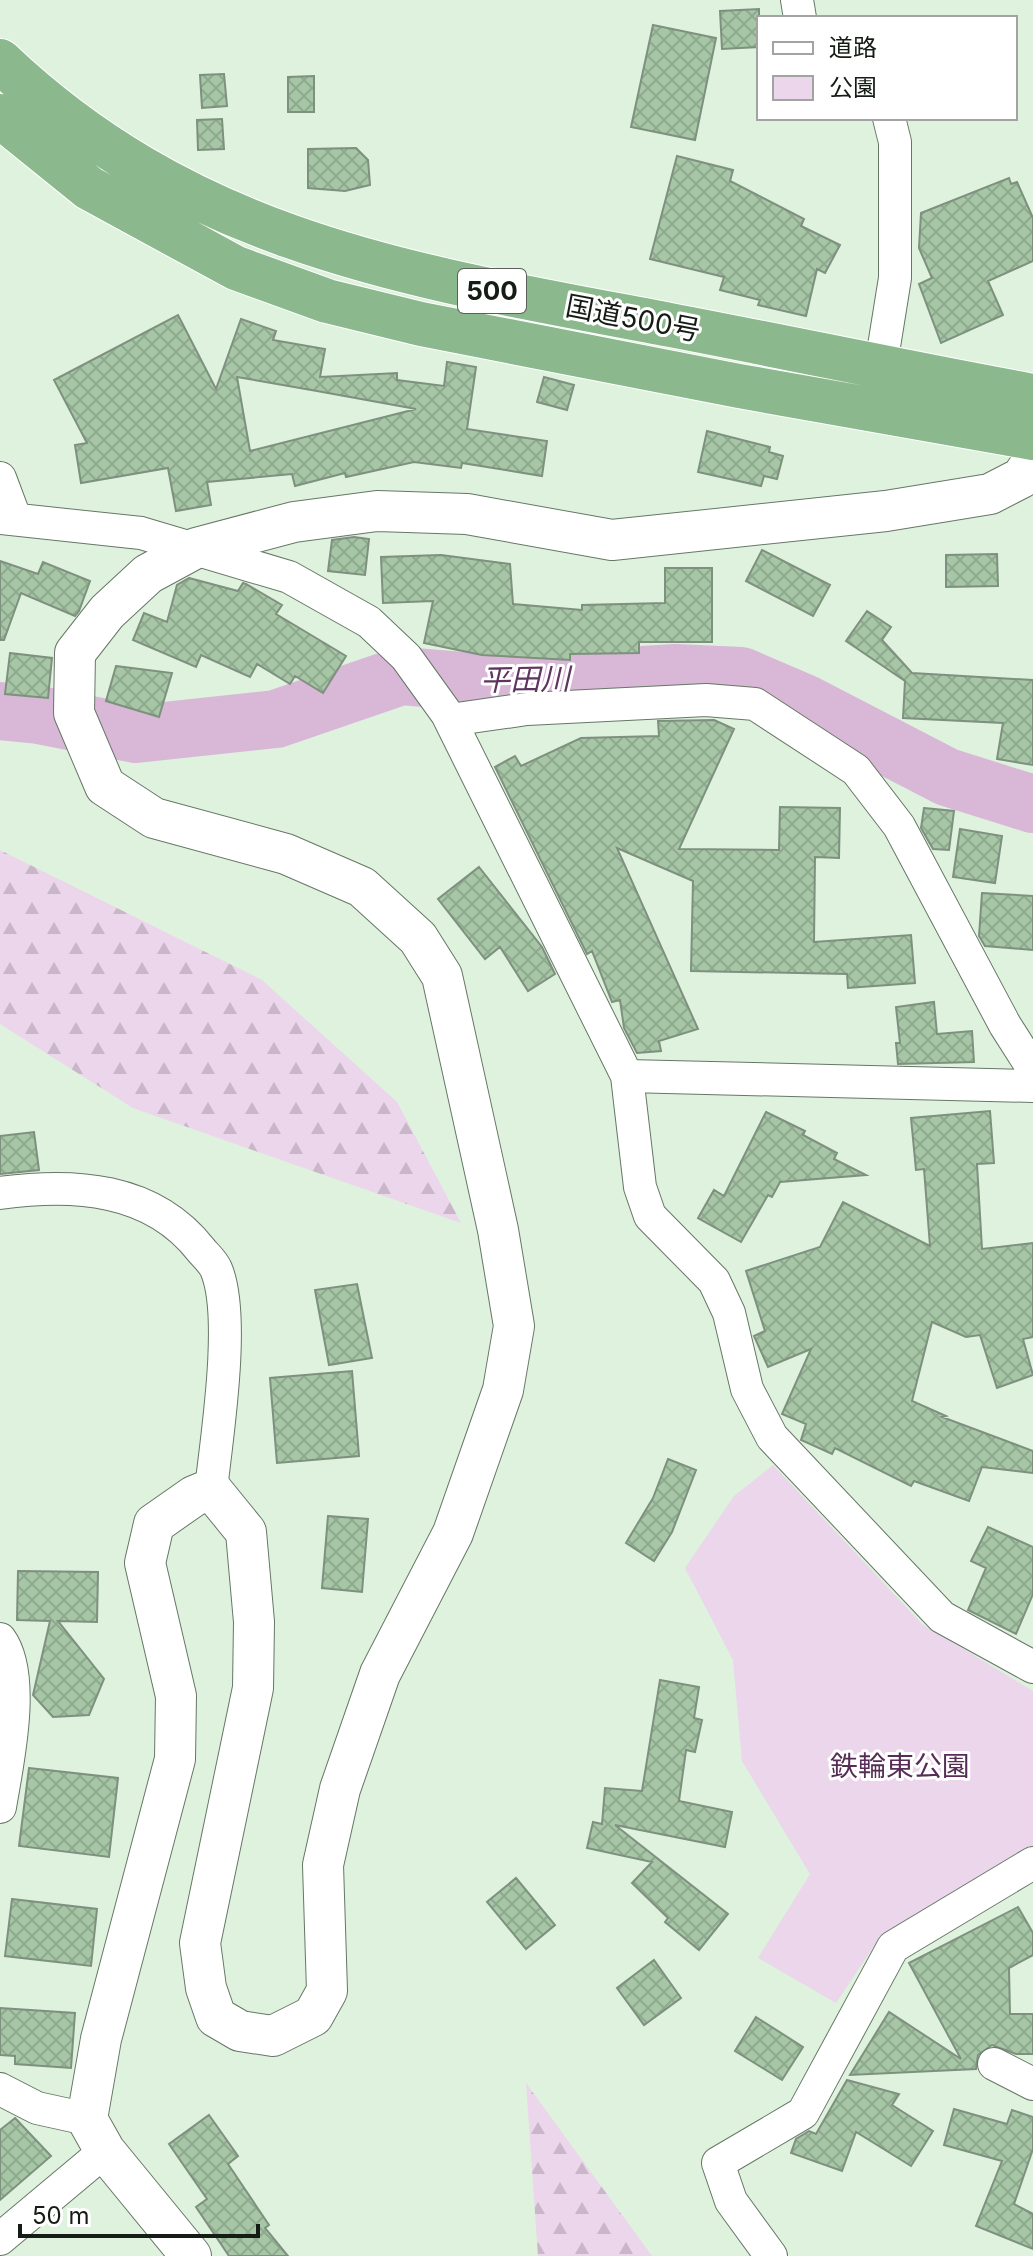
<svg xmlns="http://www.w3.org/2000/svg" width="1033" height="2256" font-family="Inter,'Noto Sans JP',sans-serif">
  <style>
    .forest { fill: url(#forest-firs) }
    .green { fill: #ebd6eb }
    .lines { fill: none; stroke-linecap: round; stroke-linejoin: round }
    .river { stroke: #d8b7d7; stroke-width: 58 }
    .building { fill: url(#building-cross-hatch); stroke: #7e907e; stroke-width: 2; fill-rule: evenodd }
    .minor-casing { stroke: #676; stroke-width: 34 }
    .tertiary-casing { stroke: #676; stroke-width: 42 }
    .trunk-casing { stroke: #fff; stroke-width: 46 }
    .minor { stroke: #fff; stroke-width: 32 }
    .tertiary { stroke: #fff; stroke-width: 40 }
    .trunk { stroke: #8bb88c; stroke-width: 44 }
    .labels { text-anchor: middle; stroke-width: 6; stroke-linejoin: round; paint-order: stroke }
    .shield { fill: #fff; stroke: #5b605b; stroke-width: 2 }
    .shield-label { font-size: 26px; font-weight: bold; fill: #151c15 }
    .street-label { font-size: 28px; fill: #151c15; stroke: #fff }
    .park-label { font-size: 28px; fill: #562d56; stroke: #fff }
    .water-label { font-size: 30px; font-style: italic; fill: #5f355f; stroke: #fff }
  </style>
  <defs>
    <pattern id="forest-firs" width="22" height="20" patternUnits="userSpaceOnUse" patternTransform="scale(2)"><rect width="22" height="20" fill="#ebd6eb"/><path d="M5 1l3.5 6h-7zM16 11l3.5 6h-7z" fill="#c9b7c9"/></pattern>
    <pattern id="building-cross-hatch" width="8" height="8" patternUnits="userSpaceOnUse" patternTransform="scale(2)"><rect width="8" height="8" fill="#a6c6a6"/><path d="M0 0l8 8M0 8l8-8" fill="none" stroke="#8eaa8e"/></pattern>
  </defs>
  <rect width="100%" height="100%" fill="#def2de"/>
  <path class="forest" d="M0 850 262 980 397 1102 461 1223 133 1108 0 1024Z
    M526 2083 652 2256H538Z"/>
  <path class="green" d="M773 1465 922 1624 1033 1691V1859L874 1946 836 2003 758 1958 810 1874 742 1761 733 1660 685 1568 734 1496Z"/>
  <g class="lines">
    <path class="river" d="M0 711 39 715 136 734 276 719 401 676 500 684 675 673 741 676 806 704 947 777 1033 804"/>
  </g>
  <path class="building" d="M759 9V47L722 49 720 11Z
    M653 25 716 38 695 140 631 127Z
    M224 74 227 106 202 108 200 75Z
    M314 76V112H288V77Z
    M222 119 224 149 198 150 197 120Z
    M356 148 368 160 370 185 345 191 308 188V149Z
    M677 156 733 170 730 181 804 219 801 226 840 245 825 273 817 269 806 316 758 305 760 300 720 290 724 277 650 259Z
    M1009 178 1011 184 1017 182 1033 218V261L988 281 1003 315 941 343 919 284 932 278 919 248 921 213Z
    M178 315 216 389 241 319 276 331 273 340 325 349 320 377 397 373V380L444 386 447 362 476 367 467 429 547 441 542 476 462 463 461 468 414 462 346 477 345 473 295 486 292 474 207 482 211 505 176 511 168 468 81 483 75 445 87 443 54 380ZM237 377 317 391 416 409 250 451Z
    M544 377 574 385 567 410 537 402Z
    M707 431 770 447 769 452 783 456 777 479 764 476 761 486 698 472Z
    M354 537 369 539 365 575 328 571 332 540Z
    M762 550 830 585 813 616 746 581Z
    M997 554 998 586 946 587V555Z
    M441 555 510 564 513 604 582 610V605L665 603V568H712V642H639V653L570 654V660L482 655 424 643 433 601 383 603 381 557Z
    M0 561 38 574 43 562 90 581 79 611 75 616 21 593 4 640H0Z
    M189 578 238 591 243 583 246 584 282 605 276 614 346 656 323 693 295 676 290 684 257 664 250 677 201 655 196 667 133 640 144 613 167 622 177 585Z
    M867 611 891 627 882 640 912 673 1033 680V765L997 759 1003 723 903 718 905 681 846 641Z
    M10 653 52 658 48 698 5 694Z
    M116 666 172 673 159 717 106 701Z
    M714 720 734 729 679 849 779 850 780 807 840 808 839 858 815 857 814 942 911 935 915 983 848 988 847 974 691 971 693 881 617 848 698 1029 659 1041 661 1051 637 1053 624 1028 620 1000 612 1002 592 951 587 954 495 767 515 756 521 766 581 738 659 736 658 721Z
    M924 808 954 811 949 850 933 849 921 828Z
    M960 829 1002 836 995 883 953 877Z
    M479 867 542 947 555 974 528 991 500 947 485 959 438 899Z
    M982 893 1033 896V950L985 946 979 936Z
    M934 1002 937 1034 972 1031 974 1062 898 1064 896 1043H900L896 1007Z
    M990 1111 994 1163 977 1164 982 1249 1033 1243V1337L1023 1339 1033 1375 997 1388 980 1335 966 1337 932 1322 912 1401 946 1416 942 1417 1033 1451V1473L982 1467 969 1501 914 1481 911 1486 835 1448 832 1454 801 1440 806 1424 782 1414 811 1349 768 1367 754 1336 765 1331 746 1271 820 1247 843 1202 930 1246 924 1169 916 1170 911 1118Z
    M766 1112 805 1131 803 1135 837 1153 834 1159 866 1175 780 1182 772 1197 768 1195 741 1242 698 1218 714 1190 724 1196Z
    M34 1132 39 1170 0 1174V1136Z
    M357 1284 372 1358 329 1365 315 1290Z
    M352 1371 359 1456 277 1463 270 1378Z
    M668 1459 696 1470 672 1532 654 1561 626 1543 653 1498Z
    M328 1516 368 1519 362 1592 322 1588Z
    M988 1527 1033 1547V1594L1016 1634 968 1610 986 1568 971 1561Z
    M18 1571 98 1572 97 1622 58 1621 104 1679 89 1715 53 1717 33 1695 50 1621 17 1620Z
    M660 1680 699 1687 694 1718 702 1720 695 1752 686 1750 679 1801 732 1812 725 1847 615 1825 728 1914 699 1950 665 1922 668 1918 632 1883 652 1862 587 1848 593 1822 602 1824 605 1788 642 1791Z
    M29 1768 118 1778 109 1857 19 1846Z
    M516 1878 555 1925 526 1949 487 1902Z
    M12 1899 97 1909 91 1966 5 1956Z
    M1018 1907 1033 1933V1955L1009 1968 1010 2014H1033V2054H1016L992 2045 978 2055 976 2069 850 2075 889 2012 961 2059 909 1963Z
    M654 1960 681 1998 644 2025 617 1988Z
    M0 2008 75 2013 71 2068 15 2064V2056L0 2055Z
    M756 2017 803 2047 782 2080 735 2051Z
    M847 2080 899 2094 892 2105 933 2131 911 2166 856 2132 842 2171 791 2153 796 2139 809 2131 816 2134Z
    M954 2109 1007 2124 1012 2110 1033 2117V2149L1014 2204 1033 2214V2249L976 2226 1002 2161 944 2145Z
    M209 2115 238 2156 228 2164 269 2225 265 2228 288 2256H229L196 2207 207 2199 169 2144Z
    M15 2118 51 2156 0 2200V2130Z"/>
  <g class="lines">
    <defs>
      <path id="minor" d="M797 0 800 18
        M881 365 895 278V142L889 118
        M0 478 15 518
        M0 518 141 533 289 577 369 622 406 657 447 714 627 1076 640 1187 650 1216 714 1281 729 1313 747 1389 772 1437 942 1617 1033 1667
        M450 720 527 709 706 700 755 704 856 770 899 826 1005 1025 1033 1069
        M627 1076 1033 1086
        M0 1193C73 1183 152 1187 201 1250 205 1255 213 1262 216 1269 236 1315 217 1436 211 1489
        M0 1639C27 1675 7 1765 0 1807
        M994 2064 1033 2084
        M0 2089 37 2108 87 2119
        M0 2239 105 2151
        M771 2256 731 2201 718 2163 803 2113 893 1947 1033 1863"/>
      <path id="tertiary" d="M191 2256 105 2151 87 2119 101 2039 175 1759 176 1696 145 1563 154 1524 194 1496 211 1489 246 1532 254 1622 253 1688 200 1943 206 1988 216 2017 240 2031 273 2036 313 2016 327 1991 323 1865 340 1789 380 1674 453 1533 503 1390 514 1326 498 1230 442 976 418 938 362 887 286 854 154 818 105 786 74 713 75 653 107 612 148 574 196 548 294 522 377 511 467 514 612 540 886 511 990 494 1021 478 1033 461"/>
      <path id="trunk" d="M0 61C195 246 418 277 670 325 791 348 912 374 1033 396
        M0 116 89 188 236 268 327 301 421 324 739 386 1033 438"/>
    </defs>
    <use href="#minor" class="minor-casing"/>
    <use href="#tertiary" class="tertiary-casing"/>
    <use href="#trunk" class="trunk-casing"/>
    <use href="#minor" class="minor"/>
    <use href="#tertiary" class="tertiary"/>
    <use href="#trunk" class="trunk"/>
  </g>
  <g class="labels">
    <rect class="shield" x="458" y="269" width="68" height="44" rx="6"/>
    <g class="shield-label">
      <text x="492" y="300">500</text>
    </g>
    <g class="street-label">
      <text transform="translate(633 318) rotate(11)" y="10">国道500号</text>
    </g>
    <g class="park-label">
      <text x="900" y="1776">鉄輪東公園</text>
    </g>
    <g class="water-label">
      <text transform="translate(525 680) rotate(-1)" y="10">平田川</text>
    </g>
  </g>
  <rect x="757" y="16" width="260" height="104" fill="#ffffff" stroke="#a1a4a1" stroke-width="2"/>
  <rect x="773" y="42" width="40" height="12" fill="#ffffff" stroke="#a1a4a1" stroke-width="2"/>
  <text x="829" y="56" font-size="24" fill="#151c15">道路</text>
  <rect x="773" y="76" width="40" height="24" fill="#ebd6eb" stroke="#a1a4a1" stroke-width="2"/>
  <text x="829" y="96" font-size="24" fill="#151c15">公園</text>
  <path d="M20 2224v12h238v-12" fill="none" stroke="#151c15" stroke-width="4"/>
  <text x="32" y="2224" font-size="24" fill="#151c15" stroke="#ffffff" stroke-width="6" paint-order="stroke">50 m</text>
</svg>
